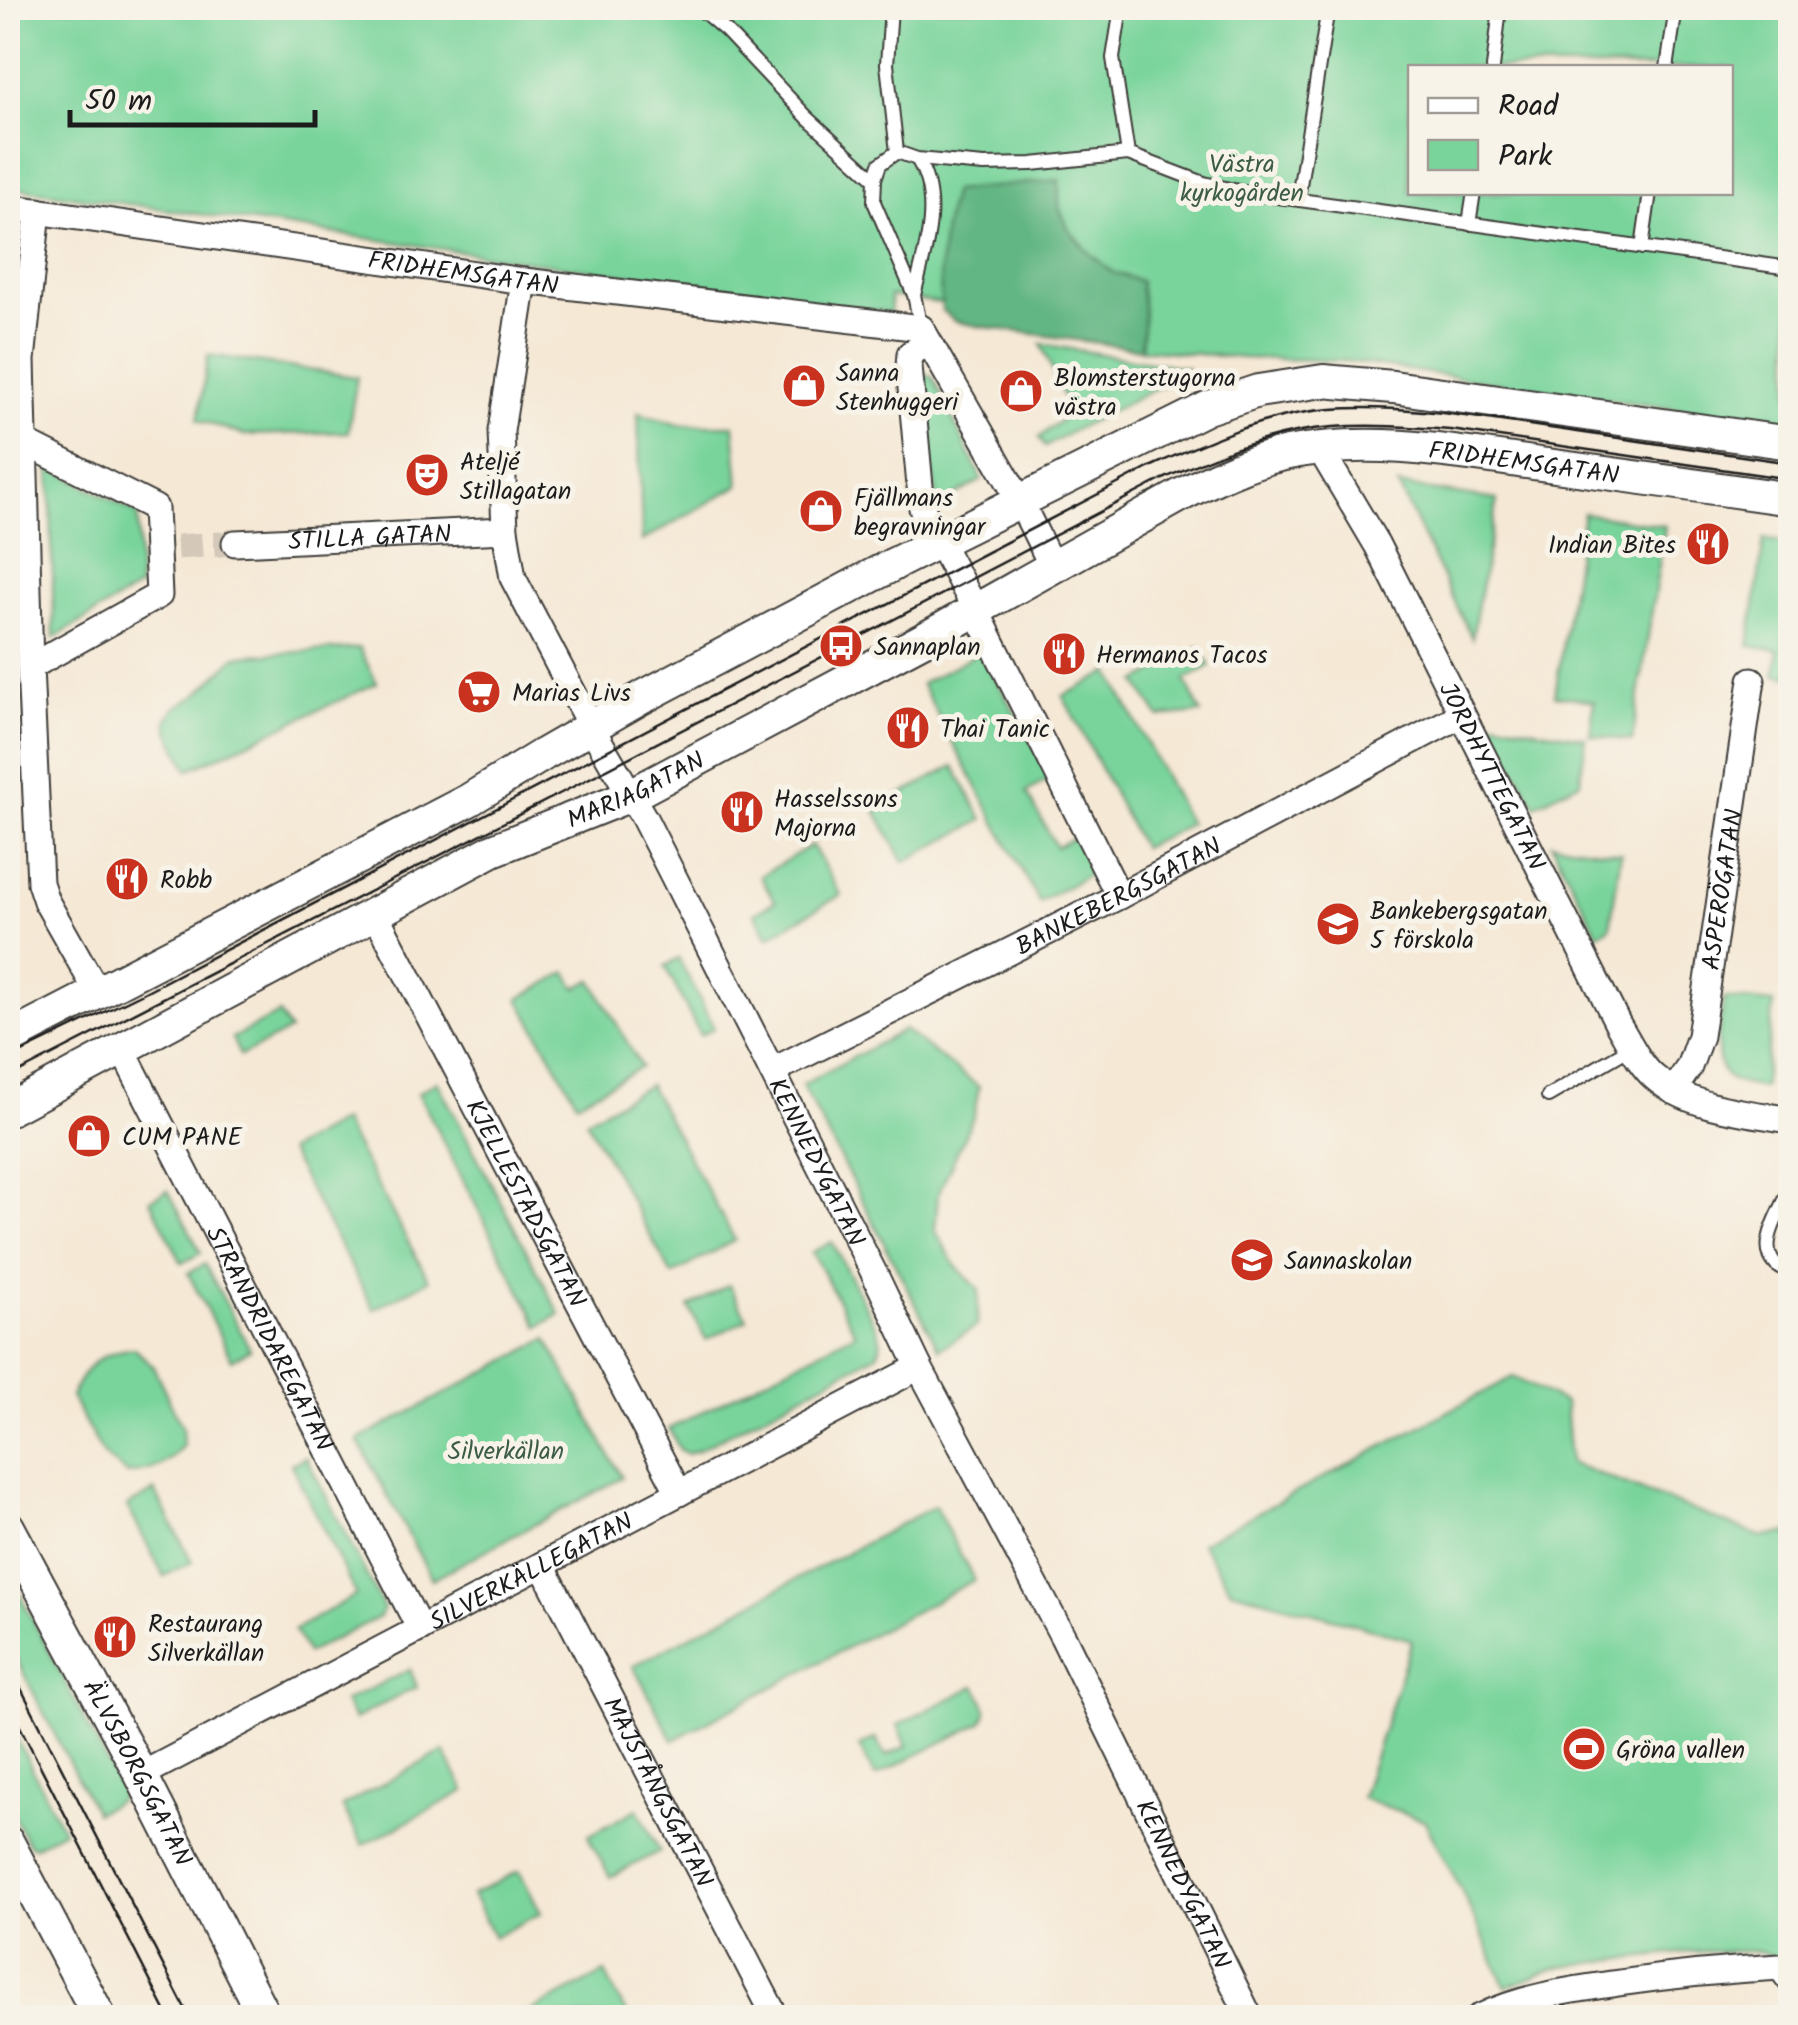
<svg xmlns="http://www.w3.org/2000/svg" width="1798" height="2025" font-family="Kalam,sans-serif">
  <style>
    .green { fill: #79d49b; stroke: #4a785c; stroke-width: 2.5; fill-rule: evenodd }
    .forest { fill: #62b683; stroke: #3f6950; stroke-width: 2.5 }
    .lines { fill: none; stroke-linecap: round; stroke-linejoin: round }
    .minor-tunnel { stroke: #d4c9b9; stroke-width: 25; stroke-dasharray: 25 12; stroke-linecap: butt }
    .service-casing { stroke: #3d3b38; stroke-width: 16 }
    .minor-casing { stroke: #3d3b38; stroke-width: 29 }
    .tertiary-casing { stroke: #3d3b38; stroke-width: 36 }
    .service { stroke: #fff; stroke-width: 12 }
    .minor { stroke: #fff; stroke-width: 25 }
    .tertiary { stroke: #fff; stroke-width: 32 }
    .tram { stroke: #1c1c1c; stroke-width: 2.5 }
    .labels { text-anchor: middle; stroke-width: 10; stroke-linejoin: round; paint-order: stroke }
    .park-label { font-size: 25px; fill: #3d5c48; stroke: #f7f3e8 }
    .street-label { font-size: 25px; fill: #1c1c1c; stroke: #f7f3e8 }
    .poi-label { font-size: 25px; fill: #1c1c1c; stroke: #f7f3e8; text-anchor: start }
  </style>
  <rect width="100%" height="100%" fill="#f7f3e8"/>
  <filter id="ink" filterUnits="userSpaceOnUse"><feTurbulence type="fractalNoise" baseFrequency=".01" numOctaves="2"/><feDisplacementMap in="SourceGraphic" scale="20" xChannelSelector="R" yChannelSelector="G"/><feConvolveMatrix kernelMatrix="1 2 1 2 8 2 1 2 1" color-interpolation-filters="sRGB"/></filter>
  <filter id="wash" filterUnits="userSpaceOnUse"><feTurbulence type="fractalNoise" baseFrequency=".0048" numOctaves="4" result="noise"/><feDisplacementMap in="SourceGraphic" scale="40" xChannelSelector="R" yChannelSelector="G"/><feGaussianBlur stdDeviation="2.25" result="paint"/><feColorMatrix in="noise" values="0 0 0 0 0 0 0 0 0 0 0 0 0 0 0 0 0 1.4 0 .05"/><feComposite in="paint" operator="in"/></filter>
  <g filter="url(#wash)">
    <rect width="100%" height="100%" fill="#f5e8d5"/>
    <path class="green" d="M8 8H1790V426L1346 361 1243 358 1141 349 1142 331 890 296 891 313 8 187ZM1410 68H1730V192H1410Z
      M1041 344 1187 368 1179 377 1076 429 1045 447 1039 438 1070 412Z
      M208 355 357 377 348 432 244 435 198 420Z
      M921 374H926L933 378 982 480 942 503 937 498 917 386Z
      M638 413 680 425H734L739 485 642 541Z
      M50 467 138 514 139 587 54 638Z
      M1398 485 1497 500 1472 638Z
      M1583 513 1665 526 1632 741 1590 735 1594 701 1555 695Z
      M1764 539 1790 543V677L1775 675 1778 650 1749 646Z
      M1200 647 1210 666 1185 680 1201 713 1159 717 1137 682Z
      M359 648 377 683 188 770 169 731 167 721 175 708 198 694 236 656Z
      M980 652 1052 777 1027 792 1056 847 1079 835 1095 871 1039 902 921 684Z
      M1110 672 1189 824 1142 848 1063 696Z
      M1488 720 1586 738 1580 782 1535 805Z
      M954 766 983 820 904 862 875 809Z
      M1551 843 1621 853 1610 927 1598 934Z
      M812 845 841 895 768 937 755 913 775 901 760 876Z
      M679 959 714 1028 700 1035 665 966Z
      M567 972 576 988 592 980 641 1067 577 1102 519 999Z
      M1724 998 1774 1003 1763 1088C1753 1086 1737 1084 1730 1079 1709 1064 1721 1019 1724 998Z
      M279 1014 289 1031 240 1056 232 1038Z
      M904 1030 979 1087 974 1115 938 1194 935 1230 957 1268 979 1289 977 1326 939 1349 802 1085Z
      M437 1081 560 1314 539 1327 418 1093Z
      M649 1085 735 1240 672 1275 586 1120Z
      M342 1121 429 1280 374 1309 288 1151Z
      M168 1190 201 1253 182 1263 150 1200Z
      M832 1242 877 1329C881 1339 883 1346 876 1355L696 1451 688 1454 680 1450 669 1429 855 1333 812 1252Z
      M205 1264 250 1349 232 1360 188 1273Z
      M729 1285 747 1319 706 1340 689 1307Z
      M547 1339 622 1478 432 1579 358 1440Z
      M134 1348 153 1366 182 1427 183 1445C166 1466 154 1471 127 1474L104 1456 71 1397C86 1364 99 1353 134 1348Z
      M1513 1377 1565 1403 1570 1463 1762 1537 1790 1533V1964L1760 1951 1691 1952 1562 1966 1506 1987 1461 1890 1424 1820 1361 1798 1412 1640 1231 1590 1201 1543Z
      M306 1457 384 1609 379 1617 307 1653 294 1630 356 1595 291 1464Z
      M155 1491 192 1562 164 1576 127 1506Z
      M935 1506 974 1580 673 1740 633 1666Z
      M8 1572 122 1792V1796L118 1801 95 1813 8 1643Z
      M410 1669 417 1687 354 1719 344 1702Z
      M975 1686C983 1700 992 1708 981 1723L875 1776 859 1746 876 1738 886 1756 907 1746 898 1725Z
      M8 1721 63 1830 34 1847 28 1844 8 1805Z
      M444 1751 465 1791 363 1845 342 1806Z
      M638 1809 660 1851 610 1877 588 1836Z
      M519 1871 541 1913 494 1937 472 1895Z
      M605 1973 628 2017H520Z"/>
    <path class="forest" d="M1059 180V207L1068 228 1087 251 1112 272 1140 281 1144 314 1141 349 977 326 954 321 942 310C938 271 941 229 953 191Z"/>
  </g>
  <g filter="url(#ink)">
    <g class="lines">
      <path class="minor-tunnel" d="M177 547 235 543"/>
      <defs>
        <path id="service" d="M699 8 726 31 807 117 875 179
          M891 8 887 64 897 152 880 164 875 179 874 202 914 295 921 328
          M1121 8 1113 58 1128 154
          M1493 68 1500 8
          M1667 68 1676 8
          M897 152 917 159 984 165 1032 164 1128 154 1204 183 1242 192 1790 268
          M1298 198 1328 8
          M1469 224 1474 192
          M1642 248 1650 192
          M914 295C925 251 943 200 917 159
          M1548 1096 1632 1047
          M1790 1187C1784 1209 1755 1244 1776 1265 1780 1268 1786 1271 1790 1274"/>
        <g id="minor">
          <path id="s1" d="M8 207 524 281 921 328 1020 501 1052 566"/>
          <path d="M38 211 22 360 30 667 40 883 46 901 97 991"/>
          <path id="s2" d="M524 281 501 431 505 530 513 578 591 727 644 818 876 1277 919 1367 1063 1637 1250 2018"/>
          <path d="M929 346 921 347 910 354 909 366 922 508 926 517 976 610 1119 896"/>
          <path d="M24 442 155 508 159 595 30 667"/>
          <path id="s3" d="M1320 449 1377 545 1618 1024C1629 1042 1639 1064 1654 1077 1690 1109 1745 1112 1790 1120"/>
          <path id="s4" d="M235 543 505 530"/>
          <path id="s5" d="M376 915 679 1493"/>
          <path id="s6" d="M122 1049 420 1629"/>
          <path id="s7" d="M772 1071 1119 896 1461 715"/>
          <path id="s8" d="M1673 1091 1689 1067 1700 1036 1752 680"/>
          <path id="s9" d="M542 1565 776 2018"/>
          <path id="s10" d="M141 1775 919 1367"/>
          <path d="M1478 2018C1523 1996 1571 1990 1619 1983 1673 1975 1725 1970 1780 1967L1790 1980"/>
        </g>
        <g id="tertiary">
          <path d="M8 1039 469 800 544 754 643 697 894 564 1207 408 1258 391 1323 381 1393 387 1790 443"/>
          <path id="s11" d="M8 1110 493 850 631 795 678 770 926 638 1181 495C1216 477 1249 461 1288 453 1371 436 1456 452 1540 464 1623 475 1707 487 1790 499"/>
          <path id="s12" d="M8 1527 141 1775 265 2018"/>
          <path d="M8 1843 100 2018"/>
        </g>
      </defs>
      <use href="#service" class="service-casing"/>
      <use href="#minor" class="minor-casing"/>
      <use href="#tertiary" class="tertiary-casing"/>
      <use href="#service" class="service"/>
      <use href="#minor" class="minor"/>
      <use href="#tertiary" class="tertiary"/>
      <path class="tram" d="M8 1059 143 993 1152 466C1209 440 1267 414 1331 409 1402 404 1473 417 1543 427 1625 439 1708 451 1790 463
        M8 1078 561 793 1161 480C1215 455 1272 431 1333 427 1372 424 1411 427 1451 430L1790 479
        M8 1663 190 2018
        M8 1703 169 2018"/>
    </g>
  </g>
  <defs>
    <symbol id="shop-disc" viewBox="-11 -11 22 22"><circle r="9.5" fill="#c8321e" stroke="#f7f3e8"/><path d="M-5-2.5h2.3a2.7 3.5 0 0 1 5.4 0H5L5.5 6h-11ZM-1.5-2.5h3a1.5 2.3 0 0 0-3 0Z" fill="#fff"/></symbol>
    <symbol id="theatre-disc" viewBox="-11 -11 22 22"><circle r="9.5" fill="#c8321e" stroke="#f7f3e8"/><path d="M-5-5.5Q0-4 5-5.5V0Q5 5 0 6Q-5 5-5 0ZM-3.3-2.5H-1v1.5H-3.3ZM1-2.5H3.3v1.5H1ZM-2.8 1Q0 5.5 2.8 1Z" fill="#fff"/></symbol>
    <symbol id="restaurant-disc" viewBox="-11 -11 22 22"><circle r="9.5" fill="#c8321e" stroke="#f7f3e8"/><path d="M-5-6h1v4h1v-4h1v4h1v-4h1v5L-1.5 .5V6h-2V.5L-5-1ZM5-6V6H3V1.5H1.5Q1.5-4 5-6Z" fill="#fff"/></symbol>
    <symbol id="bus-disc" viewBox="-11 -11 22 22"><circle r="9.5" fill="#c8321e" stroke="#f7f3e8"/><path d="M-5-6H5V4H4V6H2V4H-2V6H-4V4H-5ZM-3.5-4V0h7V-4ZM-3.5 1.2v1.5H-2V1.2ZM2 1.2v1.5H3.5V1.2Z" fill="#fff"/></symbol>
    <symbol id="supermarket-disc" viewBox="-11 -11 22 22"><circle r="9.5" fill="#c8321e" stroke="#f7f3e8"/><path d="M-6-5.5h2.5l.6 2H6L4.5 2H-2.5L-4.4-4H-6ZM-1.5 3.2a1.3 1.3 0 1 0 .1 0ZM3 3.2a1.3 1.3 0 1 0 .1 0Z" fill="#fff"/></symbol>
    <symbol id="school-disc" viewBox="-11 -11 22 22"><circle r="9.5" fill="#c8321e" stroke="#f7f3e8"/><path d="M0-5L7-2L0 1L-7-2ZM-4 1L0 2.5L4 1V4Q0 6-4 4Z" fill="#fff"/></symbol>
    <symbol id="stadium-disc" viewBox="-11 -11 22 22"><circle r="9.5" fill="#c8321e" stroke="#f7f3e8"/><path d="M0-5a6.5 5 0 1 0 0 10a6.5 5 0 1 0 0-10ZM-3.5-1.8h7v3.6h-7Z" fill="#fff"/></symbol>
  </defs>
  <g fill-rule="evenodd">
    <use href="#shop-disc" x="779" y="361" width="50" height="50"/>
    <use href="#shop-disc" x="996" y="366" width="50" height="50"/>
    <use href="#theatre-disc" x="402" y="450" width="50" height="50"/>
    <use href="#shop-disc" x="796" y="486" width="50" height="50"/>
    <use href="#restaurant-disc" x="1683" y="519" width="50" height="50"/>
    <use href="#bus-disc" x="816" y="621" width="50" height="50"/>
    <use href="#restaurant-disc" x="1039" y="629" width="50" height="50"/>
    <use href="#supermarket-disc" x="454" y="667" width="50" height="50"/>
    <use href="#restaurant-disc" x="883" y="703" width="50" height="50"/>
    <use href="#restaurant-disc" x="717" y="787" width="50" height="50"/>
    <use href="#restaurant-disc" x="102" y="854" width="50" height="50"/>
    <use href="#school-disc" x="1313" y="899" width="50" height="50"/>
    <use href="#shop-disc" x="64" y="1111" width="50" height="50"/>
    <use href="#school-disc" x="1227" y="1235" width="50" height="50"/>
    <use href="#restaurant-disc" x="90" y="1612" width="50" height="50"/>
    <use href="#stadium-disc" x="1559" y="1724" width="50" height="50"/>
  </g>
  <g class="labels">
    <g class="park-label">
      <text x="1242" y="172">Västra<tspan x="1242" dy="29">kyrkogården</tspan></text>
      <text x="506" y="1459">Silverkällan</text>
    </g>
    <g class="street-label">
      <text dy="9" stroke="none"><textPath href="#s1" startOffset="460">FRIDHEMSGATAN</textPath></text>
      <text dy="9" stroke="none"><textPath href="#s11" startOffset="1678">FRIDHEMSGATAN</textPath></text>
      <text dy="9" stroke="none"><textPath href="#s4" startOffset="135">STILLA GATAN</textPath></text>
      <text dy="9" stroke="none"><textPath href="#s3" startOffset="370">JORDHYTTEGATAN</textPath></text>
      <text dy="9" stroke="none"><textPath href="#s11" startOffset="705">MARIAGATAN</textPath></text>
      <text dy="9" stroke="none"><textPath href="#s8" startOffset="210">ASPERÖGATAN</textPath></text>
      <text dy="9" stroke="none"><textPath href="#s7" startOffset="388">BANKEBERGSGATAN</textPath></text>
      <text dy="9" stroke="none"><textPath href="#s2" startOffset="958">KENNEDYGATAN</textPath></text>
      <text dy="9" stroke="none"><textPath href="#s5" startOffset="325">KJELLESTADSGATAN</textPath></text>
      <text dy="9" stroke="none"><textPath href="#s6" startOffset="325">STRANDRIDAREGATAN</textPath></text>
      <text dy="9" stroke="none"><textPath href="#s10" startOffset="440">SILVERKÄLLEGATAN</textPath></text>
      <text dy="9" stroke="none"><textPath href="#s12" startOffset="278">ÄLVSBORGSGATAN</textPath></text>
      <text dy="9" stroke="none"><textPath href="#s9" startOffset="255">MAJSTÅNGSGATAN</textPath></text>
      <text dy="9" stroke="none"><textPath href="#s2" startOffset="1768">KENNEDYGATAN</textPath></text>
    </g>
    <g class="poi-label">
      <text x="836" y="381">Sanna<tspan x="836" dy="29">Stenhuggeri</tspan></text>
      <text x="1054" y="386">Blomsterstugorna<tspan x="1054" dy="29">västra</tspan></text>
      <text x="460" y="470">Ateljé<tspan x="460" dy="29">Stillagatan</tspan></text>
      <text x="854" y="506">Fjällmans<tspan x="854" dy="29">begravningar</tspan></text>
      <text x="1676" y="553" text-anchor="end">Indian Bites</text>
      <text x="874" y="655">Sannaplan</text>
      <text x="1096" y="663">Hermanos Tacos</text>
      <text x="512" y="701">Marias Livs</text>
      <text x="940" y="737">Thai Tanic</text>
      <text x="774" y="807">Hasselssons<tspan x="774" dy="29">Majorna</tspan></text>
      <text x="160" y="888">Robb</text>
      <text x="1370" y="919">Bankebergsgatan<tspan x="1370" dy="29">5 förskola</tspan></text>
      <text x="122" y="1145">CUM PANE</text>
      <text x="1284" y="1269">Sannaskolan</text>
      <text x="148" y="1632">Restaurang<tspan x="148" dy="29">Silverkällan</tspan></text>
      <text x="1616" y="1758">Gröna vallen</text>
    </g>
  </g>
  <rect width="1798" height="2025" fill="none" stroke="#f7f3e8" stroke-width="40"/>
  <rect x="1408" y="65" width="325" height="130" fill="#f7f3e8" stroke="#9f9d96" stroke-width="2.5"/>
  <rect x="1428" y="98" width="50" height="15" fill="#ffffff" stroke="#9f9d96" stroke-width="2.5"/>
  <text x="1498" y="115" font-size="30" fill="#1c1c1c">Road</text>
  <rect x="1428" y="140" width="50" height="30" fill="#79d49b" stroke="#9f9d96" stroke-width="2.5"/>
  <text x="1498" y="165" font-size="30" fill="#1c1c1c">Park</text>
  <path d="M70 110v15h245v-15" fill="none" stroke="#1c1c1c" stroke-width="5"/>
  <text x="85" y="110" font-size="30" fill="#1c1c1c" stroke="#f7f3e8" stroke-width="8" paint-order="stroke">50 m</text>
</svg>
